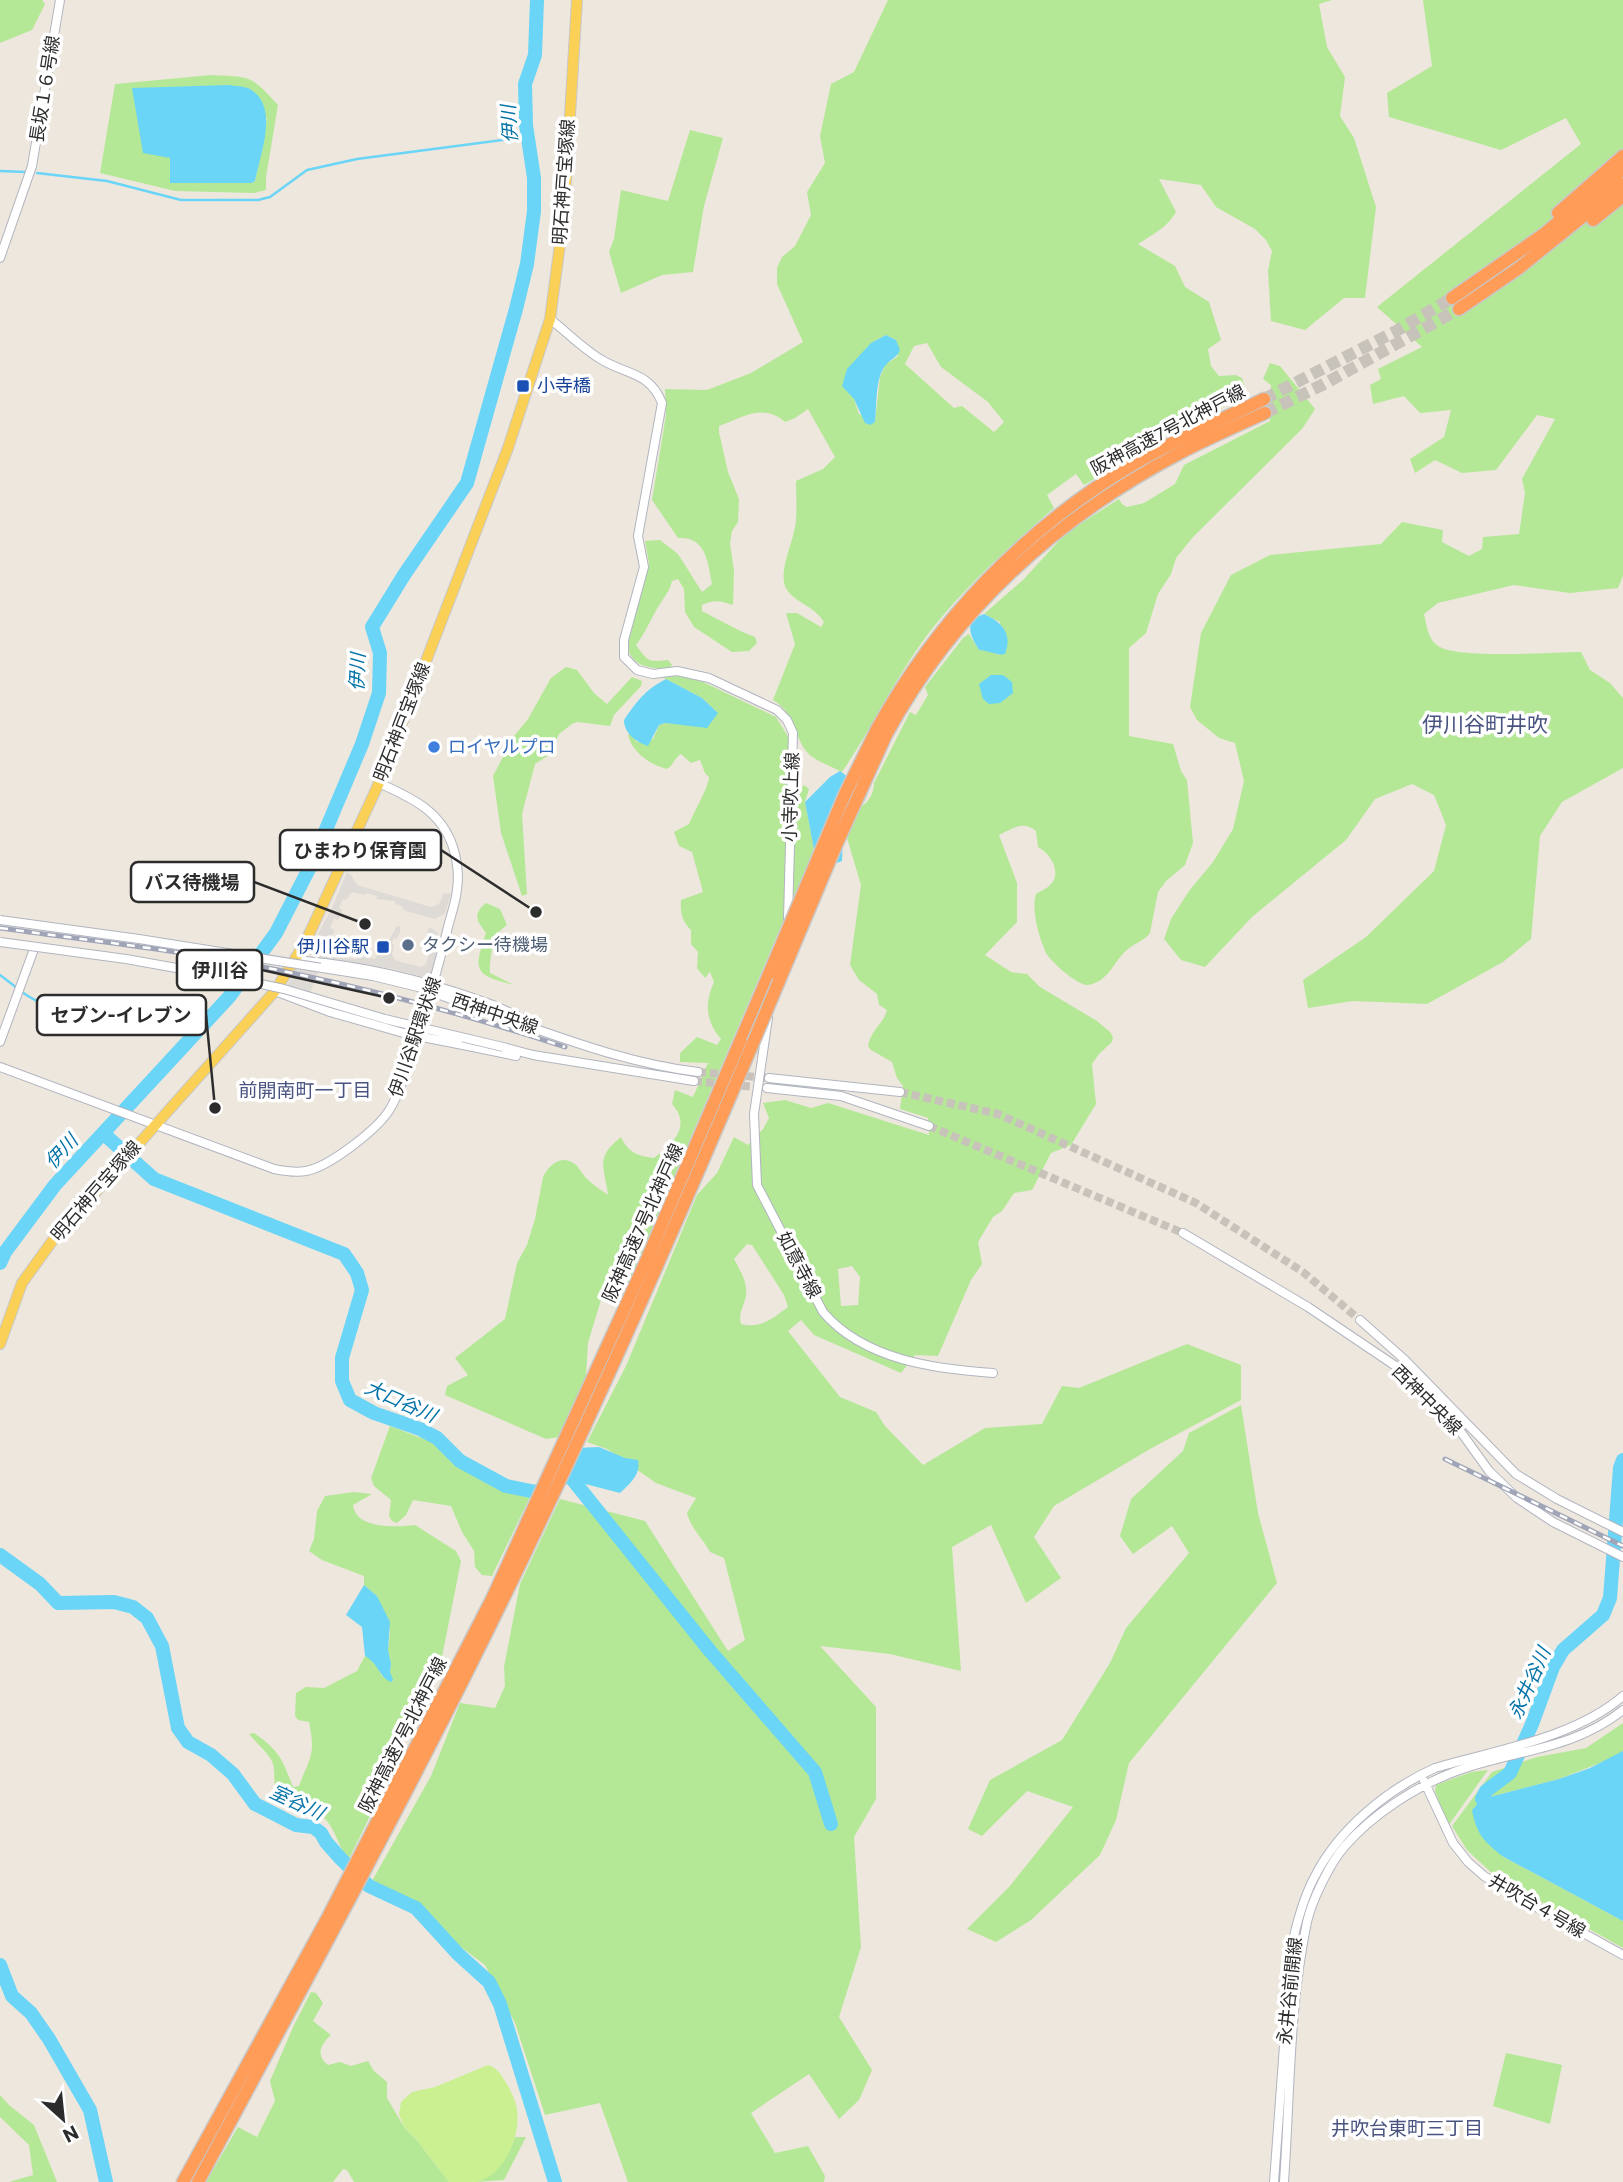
<svg xmlns="http://www.w3.org/2000/svg" width="1623" height="2182" font-family="Commissioner,'Noto Sans JP',sans-serif">
  <style>
    .green { fill: #b4e897; fill-rule: evenodd }
    .pitch { fill: #caf092 }
    .plaza { fill: #dedad5 }
    .water { fill: #6ad5f7 }
    .lines { fill: none; stroke-linecap: round; stroke-linejoin: round }
    .stream { stroke: #6ad5f7; stroke-width: 2.5 }
    .river { stroke: #6ad5f7; stroke-width: 14 }
    .tertiary-tunnel { stroke: #c7c2ba; stroke-width: 8; stroke-dasharray: 8 4; stroke-linecap: butt }
    .motorway-tunnel { stroke: #c7c2ba; stroke-width: 12; stroke-dasharray: 12 6; stroke-linecap: butt }
    .tertiary-casing { stroke: #b1b5c0; stroke-width: 10 }
    .primary-casing { stroke: #c8c8c8; stroke-width: 12 }
    .motorway-casing { stroke: #c8c8c8; stroke-width: 15 }
    .tertiary { stroke: #fff; stroke-width: 8 }
    .primary { stroke: #fad057; stroke-width: 10 }
    .motorway { stroke: #ff9c58; stroke-width: 12 }
    .rail-casing { stroke: #9fa4b7; stroke-width: 5 }
    .rail { stroke: #fff; stroke-width: 2.5; stroke-dasharray: 8; stroke-linecap: butt }
    .tertiary-bridge-casing { stroke: #b1b5c0; stroke-width: 10; stroke-linecap: butt }
    .motorway-bridge-casing { stroke: #c8c8c8; stroke-width: 15; stroke-linecap: butt }
    .tertiary-bridge { stroke: #fff; stroke-width: 8 }
    .motorway-bridge { stroke: #ff9c58; stroke-width: 12 }
    .transit-dot { fill: #1a4fb4; stroke: #fff; stroke-width: 2.5 }
    .shop-dot { fill: #3f7fe0; stroke: #fff; stroke-width: 2.5 }
    .service-dot { fill: #5c6f8a; stroke: #fff; stroke-width: 2.5 }
    .labels { text-anchor: middle; stroke-width: 7; stroke-linejoin: round; paint-order: stroke }
    .street-label { font-size: 18px; fill: #2c2c2c; stroke: #fff }
    .transit-label { font-size: 18px; fill: #164399; stroke: #fff; text-anchor: start }
    .shop-label { font-size: 18px; fill: #366cbe; stroke: #fff; text-anchor: start }
    .service-label { font-size: 18px; fill: #4e5e75; stroke: #fff; text-anchor: start }
    .water-label { font-size: 19px; font-style: italic; fill: #0473a8; stroke: #fff }
    .neighbourhood-label { font-size: 19px; fill: #495480; stroke: #fff }
    .quarter-label { font-size: 21px; fill: #495480; stroke: #fff }
    .leader { fill: none; stroke: #2c2c2c; stroke-width: 2.5 }
    .callout-dot { fill: #2c2c2c; stroke: #fff; stroke-width: 2.5 }
    .callout { fill: #fff; stroke: #2c2c2c; stroke-width: 2.5 }
    .callout-label { font-size: 19px; text-anchor: middle; font-weight: bold; fill: #2c2c2c }
  </style>
  <rect width="100%" height="100%" fill="#eee7dd"/>
  <path class="green" d="M0 0H42L45 4 32 30 0 43Z
    M888 0H1332L1319 4 1327 47 1345 77 1340 116 1354 138 1376 207 1365 298H1344L1305 330 1271 321 1268 271 1272 251 1266 240 1255 229 1216 207 1201 185 1159 179 1176 212C1167 228 1153 234 1138 244L1175 266 1185 287 1209 302 1221 340 1208 349 1211 366 1219 376 1236 375 1242 378 1247 395 1162 438 1084 485 1076 474 1047 495 1054 508C1001 554 946 603 908 663 885 698 866 737 842 772 832 767 819 762 811 756 793 741 799 716 773 700L795 644 786 613H797L821 627 824 622C814 606 796 603 787 590 776 574 795 540 796 520 797 508 796 494 796 481L823 469 835 457 808 409 795 418 785 422C763 403 744 417 719 426V432L728 472 739 499 738 522 732 531 730 543 734 571 733 605C720 601 715 599 702 605V611C720 620 736 630 755 637L757 643 749 651 732 652 694 627 685 612 684 589 678 579 672 581C670 590 667 593 662 601 652 615 647 631 636 645 648 662 648 662 668 660L672 665 669 669C647 668 630 667 626 641L649 564 645 541 660 540 678 554 702 592 712 584C708 562 706 536 678 538L652 500 666 415 665 389 707 390 751 373 803 342 777 284V268L782 257 795 246 811 215 807 192 825 163 820 136 831 84 854 72ZM886 335 896 340 898 356 885 365 880 377 875 422 859 414 854 399 871 343ZM927 343 941 367 988 402 1004 422 994 432 962 406 954 408 905 364 914 346Z
    M1423 0H1623V576L1618 588 1570 593 1514 585 1438 603 1424 614C1427 626 1428 641 1440 647 1462 659 1552 652 1581 652L1590 670 1610 683 1623 698V768L1562 802 1540 836 1531 939 1503 962 1427 1004 1353 1001 1308 1008 1303 980 1366 937 1434 871 1446 825 1434 795 1412 784 1375 799 1346 840 1252 917 1205 967 1181 960 1164 939 1171 919 1189 891 1213 862 1233 829 1244 781 1235 743 1219 738 1197 720 1190 707 1201 633 1231 575 1270 555 1381 544 1402 522 1443 530 1442 542 1469 556 1482 549 1483 537 1519 534 1525 493 1522 479 1555 419 1537 415 1496 470 1462 473 1435 460 1415 473 1410 459 1444 437 1451 410 1420 413 1404 396 1373 404 1370 385 1381 379 1378 369 1422 347 1377 307 1581 144 1566 118 1501 150 1389 117 1387 93 1432 66Z
    M211 75C251 77 251 75 278 105L266 177V190L254 193 175 191 100 173 115 84ZM267 118 255 181 252 183H170V158Z
    M690 130 723 138 704 206 693 272 662 275 621 293 609 252 614 239 621 190 668 201Z
    M1270 363 1280 366 1315 409 1302 429 1193 537 1176 558 1171 574 1158 594 1146 633 1129 648V736L1173 744 1181 771 1187 780 1193 843 1185 865 1166 881 1158 892 1150 933C1144 941 1135 943 1128 949 1114 960 1109 982 1088 985 1078 986 1051 962 1046 953 1039 937 1031 911 1036 894 1041 891 1048 888 1052 883 1061 871 1050 853 1038 847L1036 831C1023 820 1012 829 999 835L1017 883V922L985 955 1011 972 1027 974 1040 987 1097 1021 1110 1032 1113 1037 1112 1042 1099 1054 1092 1064 1096 1104 1071 1145 1051 1153 1032 1190 1014 1193 1002 1211 993 1217 978 1242 982 1264 971 1280 938 1356 915 1355 901 1373 814 1335 801 1320 788 1331 840 1397 876 1412 885 1426 923 1465 985 1428 1042 1424 1062 1386 1079 1388 1187 1344 1241 1365V1400L1150 1449 1054 1506 1034 1537 1061 1578 1026 1603 991 1525 952 1547 961 1671 890 1654 820 1646 876 1707V1799L854 1837 861 1947 839 2017 872 2070 859 2100 839 2119 809 2074 751 2113 775 2153 808 2146 825 2176 824 2182H628L600 2103 545 2115 515 2023 485 1965 372 1881 431 1776 460 1703 495 1708 505 1686 504 1667 520 1584 560 1499 645 1521 728 1651 745 1640 724 1558 710 1552C702 1537 691 1529 687 1513L696 1498 656 1483 607 1449 587 1442 626 1366 697 1195 717 1173 734 1137 748 1145 763 1129 769 1118 763 1103 785 1100 811 1108 828 1103 929 1135 928 1118 900 1109 903 1086 897 1078 892 1062 871 1050 868 1046C871 1029 883 1025 887 1010L879 1005 877 994 859 980 850 965 861 885 847 838 861 806C869 803 874 792 874 783L910 712 916 715 928 695 925 687 963 638 969 634 979 650H989L999 655 1000 622 984 614 1023 580 1066 533 1119 499 1122 504 1127 507 1144 503 1175 484 1184 465 1270 421 1271 385 1263 379ZM747 1244 752 1245 784 1295 788 1307C773 1318 761 1329 741 1324 738 1313 744 1306 746 1296 748 1283 740 1270 734 1259ZM852 1266 860 1277 858 1305 841 1306 838 1269Z
    M566 667 577 670 594 693 607 704 632 677 642 681 641 686 614 715 610 726 577 722 572 724 559 734 549 755 535 764 522 814 527 894 522 896 501 833 493 776 514 736 528 719 551 678Z
    M680 676 703 682 776 717 789 738 785 917 629 1282 614 1288 601 1300 588 1343 586 1376 560 1437 546 1439 445 1395 447 1386 468 1375 455 1358 505 1319 517 1263 527 1245 535 1219 543 1177C549 1165 561 1154 575 1164 579 1167 582 1174 586 1178 592 1184 601 1190 608 1195 604 1165 595 1158 621 1137 628 1152 637 1156 654 1158 673 1144 692 1126 672 1104L675 1090 693 1097 708 1063 680 1062V1053L697 1037 717 1045 721 1039C706 1022 704 1003 714 982L710 972 705 978 697 968 698 952 691 944V930C682 922 680 912 681 900L703 892 692 852 679 846 674 832 689 824C694 812 709 786 709 777L705 773 700 760 691 763 681 754C674 758 674 765 667 769 650 765 632 752 628 735L630 733 637 742 653 739 659 725 665 723 707 727 717 712 702 698 662 677Z
    M804 785 809 789 805 802 814 848 793 901 794 817 797 793Z
    M486 903 500 909 507 925C503 928 497 933 495 938 492 946 489 965 490 973L514 985C474 975 473 971 486 933 477 921 472 915 486 903Z
    M1241 1405 1258 1513 1277 1583 1129 1763 1116 1820 1100 1855 1031 1920 996 1942 967 1929 1009 1887 1073 1807 1027 1791 982 1836 968 1829 990 1780 1062 1740 1110 1663 1126 1628 1189 1553 1172 1526 1133 1554 1120 1536 1131 1499 1183 1451 1189 1433Z
    M390 1426 437 1444 458 1466 492 1486 531 1495 492 1576 482 1575 475 1567 474 1551 462 1532 451 1506 413 1500 406 1515 397 1523 392 1521 389 1516 391 1500 374 1486 371 1478Z
    M354 1492 372 1494 353 1505C356 1530 398 1527 415 1525L456 1551 461 1561 442 1657 403 1742 387 1771 391 1773 348 1861C340 1849 334 1826 324 1818 311 1808 290 1811 279 1797 272 1787 276 1775 273 1764 270 1754 256 1743 249 1734L254 1733C280 1751 282 1759 293 1787L299 1786C310 1756 316 1756 309 1722L298 1720 295 1716 296 1693 306 1687 324 1688 357 1671 365 1656 374 1661 382 1676 390 1672 391 1664 388 1650 390 1631 377 1596 364 1585V1576L322 1560 309 1551 314 1539 317 1511 325 1496Z
    M1623 1723V1751L1615 1757 1559 1779 1482 1799 1502 1856 1623 1921V1948L1495 1876 1467 1850 1452 1826 1492 1772 1537 1757 1586 1748Z
    M1488 1770 1448 1826 1435 1791 1436 1785 1471 1772Z
    M311 1992 316 1993 323 2003 313 2021 331 2035C321 2044 315 2055 328 2065L340 2062 351 2066 368 2061 374 2071 387 2082V2098L404 2127 416 2139 449 2182H354L347 2170 343 2169 333 2182H206L238 2127 257 2137 275 2101 270 2081 293 2027Z
    M1506 2053 1562 2065 1550 2124 1493 2106Z
    M0 2095 9 2105 34 2125 57 2182H9L33 2175 29 2145 0 2117Z
    M515 2137H526L504 2180 476 2182C494 2174 510 2155 515 2137Z"/>
  <path class="pitch" d="M488 2065C498 2068 501 2075 507 2084 511 2092 516 2101 517 2109 521 2135 505 2175 477 2182 469 2182 458 2182 449 2182L416 2139 404 2127 399 2114 401 2102 412 2092 435 2087Z"/>
  <path class="plaza" d="M347 872 351 875 357 885 431 907 439 904 444 893 451 894 445 913 435 919 406 911 400 905 395 904V901L376 899 377 896 366 893 365 895 352 892 346 900 343 899 339 908 342 910 338 920 334 918 330 928 334 930 332 939 335 946 343 953 349 954 348 958 357 959 358 956 375 959 378 954 380 955 397 926 401 927 399 935 396 939 393 938 392 944 394 945 392 954 394 958 397 961 422 967 426 964 433 939 427 933 429 927 437 932 439 938 432 979 389 968 316 959 313 954V943L332 908Z
    M297 967 320 968 308 997 287 986Z"/>
  <path class="water" d="M228 85C235 86 244 86 250 89 280 107 260 154 255 181L252 183H170V158L143 153 132 88Z
    M886 335 896 340 900 350C897 358 890 359 885 366 875 379 877 406 875 422L870 425 865 423 854 399 842 386 847 369 871 343Z
    M984 614C1002 622 1013 634 1005 654 997 656 988 650 979 650 970 635 963 622 984 614Z
    M991 675H1003L1012 682 1013 693 1000 703 989 704 983 699 979 684Z
    M666 679 702 698 718 713 707 728 665 723 659 725 648 746C636 742 624 733 624 720 636 702 646 689 666 679Z
    M840 771 868 792 864 802 854 805 843 833 842 861 818 870 805 802 830 777Z
    M599 1447 625 1458 638 1460C641 1475 630 1483 620 1493L562 1478 556 1471 564 1453 576 1448Z
    M364 1585 377 1596 390 1622 388 1650 391 1664 390 1672 393 1680 391 1682C379 1677 379 1664 365 1656L362 1627 346 1615Z
    M1623 1751V1921L1502 1856C1483 1840 1477 1835 1472 1810L1482 1799 1559 1779 1590 1768Z"/>
  <g class="lines">
    <path class="stream" d="M0 171 26 172
      M37 173 107 181 181 200H258L270 197 307 170 357 159 517 138 524 133 526 125
      M0 975 17 988
      M22 992C66 1024 143 1024 196 1033"/>
    <path class="river" d="M104 1134 154 1179 344 1254 357 1273 362 1290 342 1358V1381L350 1400 374 1413 420 1429 437 1438 460 1461 506 1486 536 1492 569 1475 710 1651 815 1772 831 1824
      M0 1263 5 1252 55 1185 229 997 276 933 311 865 362 744 379 693 380 653 372 627 404 575 467 483 516 309 527 264 534 211V178L526 125 525 84 535 55 537 0
      M0 1555 40 1584 58 1603 114 1602 133 1607 147 1618 162 1646 178 1728 188 1742 211 1755 233 1774 255 1804 296 1825 313 1827 321 1833 326 1842 341 1859 369 1886 416 1908 458 1954 489 1982 500 2004 555 2182
      M1482 1799 1486 1791 1510 1773 1532 1724 1553 1667 1563 1650 1603 1615 1610 1598 1620 1468 1623 1460
      M0 1965 12 1996 31 2013 49 2039 90 2110 106 2182"/>
    <path class="tertiary-tunnel" d="M698 1072 769 1078
      M694 1081 764 1088
      M900 1092 998 1114 1196 1203 1303 1272 1360 1320
      M929 1126 1183 1233"/>
    <path class="motorway-tunnel" d="M1264 399 1398 330 1452 298
      M1265 413 1324 384 1459 309"/>
    <defs>
      <path id="tertiary" d="M0 258 32 166 60 0
        M550 319C567 332 583 349 602 360 627 375 650 372 662 403L638 536 644 567 624 640V657L637 670 653 674 677 671 709 678 777 710 787 720 793 733 788 919
        M295 960 325 963
        M275 991 330 1012
        M493 1005 529 1021
        M484 1011C555 1035 623 1063 698 1072
        M768 1018 754 1114 757 1185 823 1312C864 1360 935 1369 993 1373
        M0 1042 34 949
        M458 1044 516 1056
        M503 1047 533 1055 694 1081
        M0 1067 274 1169C284 1171 295 1173 306 1171 329 1167 378 1129 390 1109 402 1089 407 1065 414 1044 427 1006 438 969 447 931 450 917 456 903 457 889 459 876 457 860 453 847 441 811 412 798 379 783
        M769 1078 900 1092
        M767 1088 841 1096 929 1126
        M1183 1233 1308 1307 1400 1369 1458 1428 1489 1471 1517 1498 1553 1522 1623 1557
        M1360 1320 1405 1360 1516 1474 1557 1499 1623 1532
        M1424 1781 1453 1843 1468 1862 1484 1876 1511 1893 1623 1955
        M1274 2182 1291 1950C1296 1925 1302 1901 1314 1878 1338 1830 1386 1790 1435 1768 1497 1750 1574 1738 1623 1696
        M1284 2182C1290 2096 1289 2007 1307 1922 1312 1900 1330 1863 1345 1846 1373 1814 1415 1787 1454 1772 1512 1750 1572 1751 1623 1710"/>
      <path id="primary" d="M0 1344 22 1283 53 1240 275 991 305 943 379 783 508 448 550 319 564 214 577 0"/>
      <path id="motorway" d="M1558 213 1623 156
        M1593 220 1623 196
        M1452 298 1544 234 1623 169
        M1459 309 1519 268 1623 184
        M877 729C937 621 1023 530 1130 466 1172 441 1219 421 1264 399
        M886 735C953 612 1055 519 1178 454 1206 439 1236 426 1265 413
        M183 2182 327 1919 492 1599 646 1261 769 974
        M198 2182C289 2012 382 1842 468 1670 571 1465 664 1254 753 1043"/>
    </defs>
    <use href="#tertiary" class="tertiary-casing"/>
    <use href="#primary" class="primary-casing"/>
    <use href="#motorway" class="motorway-casing"/>
    <use href="#tertiary" class="tertiary"/>
    <use href="#primary" class="primary"/>
    <use href="#motorway" class="motorway"/>
    <defs>
      <path id="rail" d="M0 928C93 941 186 951 278 970 374 990 471 1016 565 1047
        M1445 1459 1623 1546"/>
    </defs>
    <use href="#rail" class="rail-casing"/>
    <use href="#rail" class="rail"/>
    <defs>
      <path id="tertiary-bridge" d="M0 920 139 939 373 976 418 987 484 1011
        M0 942 126 959 238 979 284 989 385 1019 503 1047
        M325 963C387 971 435 984 493 1005
        M330 1012 407 1034 458 1044"/>
      <path id="motorway-bridge" d="M769 974 845 794 877 729
        M753 1043 837 843 886 735"/>
    </defs>
    <use href="#tertiary-bridge" class="tertiary-bridge-casing"/>
    <use href="#motorway-bridge" class="motorway-bridge-casing"/>
    <use href="#tertiary-bridge" class="tertiary-bridge"/>
    <use href="#motorway-bridge" class="motorway-bridge"/>
  </g>
  <g class="transit-dot">
    <rect x="516" y="379" width="14" height="14" rx="3.5"/>
    <rect x="376" y="940" width="14" height="14" rx="3.5"/>
  </g>
  <circle class="shop-dot" cx="434" cy="747" r="7"/>
  <circle class="service-dot" cx="408" cy="945" r="7"/>
  <g class="labels">
    <g class="street-label">
      <text transform="translate(45 89) rotate(-81)" y="6">長坂１６号線</text>
      <text transform="translate(564 182) rotate(-86)" y="6">明石神戸宝塚線</text>
      <text transform="translate(1168 430) rotate(-28)" y="6">阪神高速7号北神戸線</text>
      <text transform="translate(402 722) rotate(-69)" y="6">明石神戸宝塚線</text>
      <text transform="translate(791 797) rotate(-88)" y="6">小寺吹上線</text>
      <text transform="translate(495 1014) rotate(19)" y="6">西神中央線</text>
      <text transform="translate(415 1037) rotate(-71)" y="6">伊川谷駅環状線</text>
      <text transform="translate(96 1191) rotate(-49)" y="6">明石神戸宝塚線</text>
      <text transform="translate(643 1223) rotate(-66)" y="6">阪神高速7号北神戸線</text>
      <text transform="translate(799 1265) rotate(62)" y="6">如意寺線</text>
      <text transform="translate(1427 1400) rotate(45)" y="6">西神中央線</text>
      <text transform="translate(403 1735) rotate(-63)" y="6">阪神高速7号北神戸線</text>
      <text transform="translate(1537 1906) rotate(30)" y="6">井吹台４号線</text>
      <text transform="translate(1290 1991) rotate(-84)" y="6">永井谷前開線</text>
    </g>
    <g class="transit-label">
      <text x="537" y="392">小寺橋</text>
      <text x="369" y="953" text-anchor="end">伊川谷駅</text>
    </g>
    <g class="shop-label">
      <text x="448" y="753">ロイヤルプロ</text>
    </g>
    <g class="service-label">
      <text x="422" y="951">タクシー待機場</text>
    </g>
    <g class="water-label">
      <text transform="translate(509 124) rotate(-94)" y="7">伊川</text>
      <text transform="translate(357 672) rotate(-88)" y="7">伊川</text>
      <text transform="translate(61 1151) rotate(-47)" y="7">伊川</text>
      <text transform="translate(401 1401) rotate(24)" y="7">大口谷川</text>
      <text transform="translate(1529 1683) rotate(-66)" y="7">永井谷川</text>
      <text transform="translate(297 1802) rotate(25)" y="7">室谷川</text>
    </g>
    <g class="neighbourhood-label">
      <text x="305" y="1097">前開南町一丁目</text>
      <text x="1407" y="2135">井吹台東町三丁目</text>
    </g>
    <g class="quarter-label">
      <text x="1485" y="732">伊川谷町井吹</text>
    </g>
  </g>
  <path class="leader" d="M536 912L441 850M365 924L254 882M389 998L262 970M215 1108L206 1015"/>
  <g class="callout-dot">
    <circle cx="536" cy="912" r="7"/>
    <circle cx="365" cy="924" r="7"/>
    <circle cx="389" cy="998" r="7"/>
    <circle cx="215" cy="1108" r="7"/>
  </g>
  <g class="callout">
    <rect x="280" y="830" width="161" height="40" rx="7"/>
    <rect x="131" y="862" width="123" height="40" rx="7"/>
    <rect x="177" y="950" width="85" height="40" rx="7"/>
    <rect x="37" y="995" width="169" height="40" rx="7"/>
  </g>
  <g class="callout-label">
    <text x="360" y="857">ひまわり保育園</text>
    <text x="192" y="889">バス待機場</text>
    <text x="220" y="977">伊川谷</text>
    <text x="121" y="1022">セブン-イレブン</text>
  </g>
  <g transform="translate(63 2119) rotate(153)" stroke="#ffffff" stroke-width="5" paint-order="stroke">
  <path d="M0-5L12 26L0 18L-12 26Z" fill="#2c2c2c"/>
  <text y="-10" font-size="19" font-weight="bold" text-anchor="middle" fill="#2c2c2c">N</text>
  </g>
</svg>
